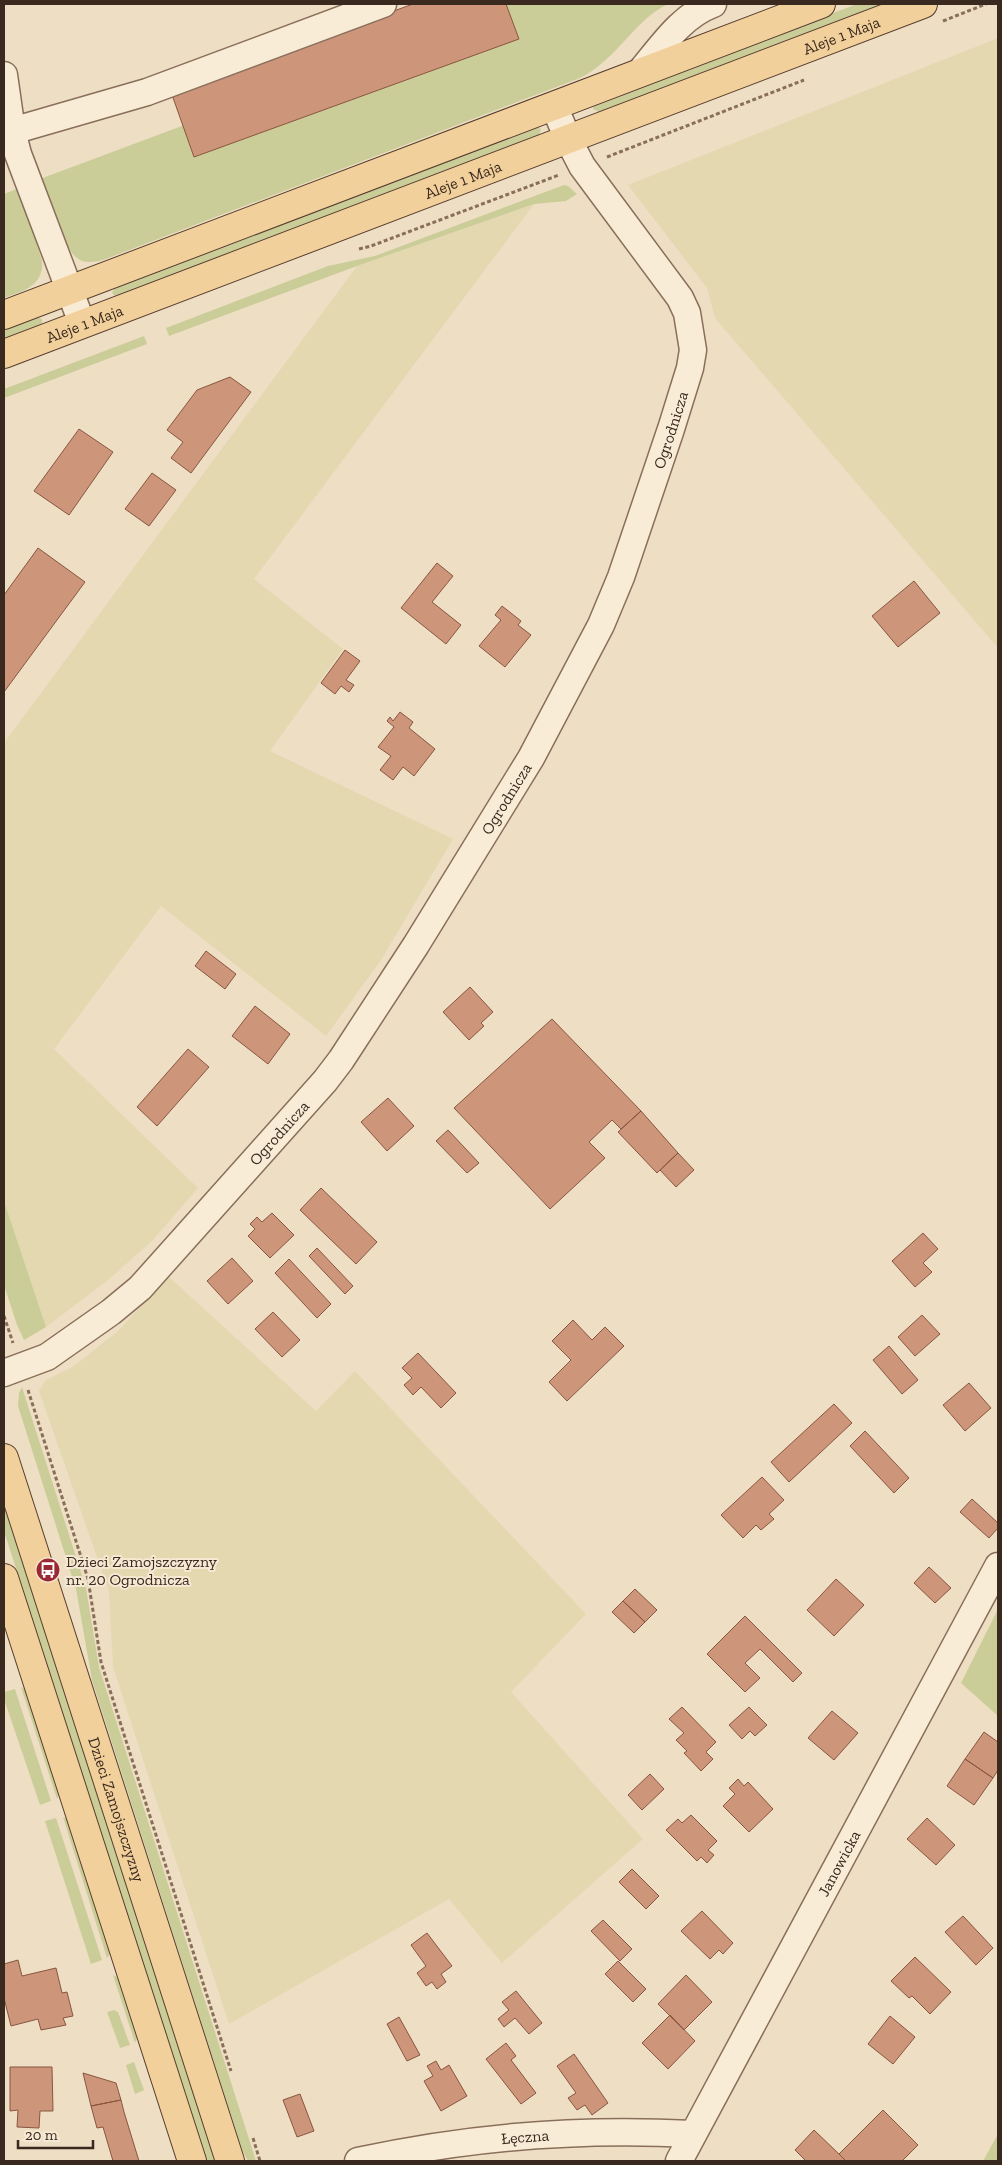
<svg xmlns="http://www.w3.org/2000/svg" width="1002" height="2165" font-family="'Zilla Slab',serif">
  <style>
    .farmland { fill: #e4d8b1 }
    .green { fill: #cbcd98 }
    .building { fill: #cd957a; stroke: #895640 }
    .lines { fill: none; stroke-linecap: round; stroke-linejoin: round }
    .minor-casing { stroke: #896f5a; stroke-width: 29 }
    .major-casing { stroke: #573e2e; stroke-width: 30 }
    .path { stroke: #896f5a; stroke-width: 3; stroke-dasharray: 4 2.5; stroke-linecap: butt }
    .minor { stroke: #f9ecd7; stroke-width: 26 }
    .major { stroke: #f2d09c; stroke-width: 28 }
    .labels { text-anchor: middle; stroke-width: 4; stroke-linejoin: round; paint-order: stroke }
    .street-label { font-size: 16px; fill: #39291e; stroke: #f6e9d4 }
    .poi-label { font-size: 16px; fill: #39291e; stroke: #f6e9d4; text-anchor: start }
  </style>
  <rect width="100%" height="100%" fill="#eedec4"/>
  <path class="farmland" d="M998 38V648L715 318 707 288 628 185Z
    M534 204 254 579 343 649 270 751 453 839 381 960 326 1036 161 906 54 1049 198 1188 152 1241 108 1280 46 1327 4 1201V743L357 266Z
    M168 1276 316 1411 355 1371 586 1614 511 1692 643 1839 502 1963 449 1899 229 2024 113 1667 109 1591 39 1391 46 1380 74 1366 118 1331Z"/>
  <path class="green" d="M508 4H668C634 20 617 60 580 78L103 260C94 262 85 264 77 258 64 249 46 195 40 179Z
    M857 4H882L599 112 593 109 595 103Z
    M535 127 541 129 539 135 119 295 115 296 112 293 115 287Z
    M564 185 568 186 577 194 566 201 534 204 357 266 169 336 166 328 328 266 375 256Z
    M19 188 42 261C44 286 23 291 4 298V194Z
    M36 317 42 319V323L39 326 4 339V329Z
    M144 336 147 344 4 398V389Z
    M4 1201 46 1327 24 1340 17 1325 4 1285Z
    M22 1387 86 1588 99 1667 256 2161H248L242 2150 92 1680 76 1589 18 1406 19 1393Z
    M4 1501 216 2161H206L4 1531Z
    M998 1609V1716L961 1683Z
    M21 1687 25 1689 59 1795 57 1799Z
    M15 1689 51 1801 40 1805 4 1699V1692Z
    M63 1817 67 1819 110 1954 107 1958Z
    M56 1818 102 1960 91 1964 45 1821Z
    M113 1975 117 1977 137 2038 135 2043Z
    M114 2010 118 2012 130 2045 120 2048 107 2012Z
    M134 2062 144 2090 135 2094 126 2065Z
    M998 2134V2161H983Z"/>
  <path class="building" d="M413 4H506L519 39 194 157 171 92Z
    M230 377 251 392 191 473 171 458 183 442 167 430 197 390Z
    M79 429 113 452 69 515 34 491Z
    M152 473 176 490 149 526 125 509Z
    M38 548 85 582 4 692V595Z
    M437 563 453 576 432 602 461 625 446 644 401 608Z
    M914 581 940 613 898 647 872 616Z
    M502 606 521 621 518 625 531 635 505 667 479 646 501 620 495 615Z
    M345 650 360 661 346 680 354 685 349 692 341 686 335 694 321 683Z
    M400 712 413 722 409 728 435 749 414 776 403 767 393 780 380 770 391 756 378 747 394 727 387 721 390 717 393 721Z
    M206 951 236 974 225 989 195 966Z
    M470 987 493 1012 481 1023 484 1026 469 1040 443 1012Z
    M255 1006 290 1034 268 1064 232 1036Z
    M552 1019 641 1111 621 1129 612 1120 589 1142 605 1158 550 1209 454 1108Z
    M188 1049 209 1067 157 1126 137 1107Z
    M388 1098 414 1126 387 1151 361 1122Z
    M641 1111 678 1153 657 1173 618 1132Z
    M448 1130 479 1163 467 1173 436 1141Z
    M678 1153 694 1170 676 1187 660 1170Z
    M321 1188 377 1242 356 1264 300 1210Z
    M272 1213 294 1235 270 1258 248 1236 255 1229 250 1224 257 1217 262 1222Z
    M923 1233 938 1249 923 1263 932 1272 915 1287 892 1261Z
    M317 1248 353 1286 345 1294 309 1256Z
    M232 1258 253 1281 228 1304 207 1281Z
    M289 1259 331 1304 317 1318 275 1273Z
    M273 1312 300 1340 282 1357 255 1329Z
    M922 1315 940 1334 915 1356 898 1337Z
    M573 1320 592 1340 605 1327 624 1346 567 1401 549 1382 571 1360 552 1341Z
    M889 1346 918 1380 902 1394 873 1360Z
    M418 1353 456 1393 441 1408 421 1387 413 1395 404 1385 412 1378 402 1368Z
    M969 1383 991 1408 965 1431 943 1405Z
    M834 1404 852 1423 789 1482 771 1462Z
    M865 1431 909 1478 894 1493 850 1446Z
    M762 1477 784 1500 769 1514 774 1519 761 1530 756 1525 743 1538 721 1515Z
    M972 1499 998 1523V1528L989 1538 960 1512Z
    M929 1567 951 1588 935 1603 914 1583Z
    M836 1579 864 1605 834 1636 807 1610Z
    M635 1589 657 1610 645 1622 623 1601Z
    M623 1601 645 1622 634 1633 612 1612Z
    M745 1616 802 1673 793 1682 760 1649 745 1663 760 1678 745 1692 707 1654Z
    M682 1707 716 1742 706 1752 713 1759 701 1771 684 1753 687 1751 676 1740 684 1733 669 1719Z
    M749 1707 767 1725 755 1736 750 1731 742 1739 729 1725Z
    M832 1711 858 1733 834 1760 808 1738Z
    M984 1732 998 1742V1770L993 1778 965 1759Z
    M965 1759 993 1778 974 1805 947 1786Z
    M650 1774 664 1789 642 1810 628 1795Z
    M738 1779 744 1786 748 1782 773 1809 749 1832 723 1806 735 1794 729 1788Z
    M691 1815 717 1841 708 1850 714 1855 707 1863 701 1857 697 1861 666 1830 678 1819 682 1823Z
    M927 1818 955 1845 936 1865 907 1839Z
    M632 1869 659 1896 646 1909 619 1882Z
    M702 1911 733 1943 723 1954 719 1950 710 1959 681 1931Z
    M963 1916 993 1948 976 1965 945 1932Z
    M603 1920 632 1949 620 1961 591 1931Z
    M427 1933 452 1966 441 1974 446 1982 437 1989 432 1982 426 1986 417 1973 426 1966 411 1945Z
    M915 1957 951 1992 930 2014 912 1996 909 1998 891 1981Z
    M18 1960 22 1976 56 1968 62 1993 67 1992 73 2016 63 2018 66 2025 41 2030 38 2019 11 2026 4 1998V1964Z
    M618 1961 646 1989 633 2002 605 1974Z
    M686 1975 712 2002 684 2030 658 2004Z
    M516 1991 542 2023 529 2034 515 2018 504 2027 498 2019 509 2010 502 2002Z
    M670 2015 695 2041 668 2069 642 2043Z
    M890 2016 915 2037 893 2064 868 2044Z
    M399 2017 420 2055 407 2061 387 2024Z
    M506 2043 516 2056 511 2060 536 2093 521 2104 486 2059Z
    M574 2054 608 2103 592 2115 585 2105 577 2110 568 2098 576 2093 557 2066Z
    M436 2061 441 2070 449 2065 467 2096 441 2111 424 2081 433 2076 427 2066Z
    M10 2067H52L53 2111H40L39 2128 17 2127 18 2110 10 2111Z
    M83 2073 116 2083 121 2100 91 2106Z
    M300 2094 314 2131 297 2137 283 2100Z
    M121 2100 124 2112 139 2161H113L103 2127 97 2128 91 2106Z
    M883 2110 918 2145 902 2161H846L839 2154Z
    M814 2130 839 2154 846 2161H806L795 2150Z"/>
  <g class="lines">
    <defs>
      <g id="minor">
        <path d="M640 72C661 47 681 16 713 4"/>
        <path d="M4 75 12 131 18 154 82 323"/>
        <path d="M12 131 147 92 383 4"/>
        <path id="s1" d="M4 1373 47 1357 111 1312 140 1288 325 1081 341 1060 416 945 531 758 601 625 621 577 671 429 690 368 693 350 687 313 680 298 582 166 568 139 554 106"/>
        <path id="s2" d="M358 2161C468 2137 582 2128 693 2134"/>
        <path id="s3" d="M679 2161 998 1566"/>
      </g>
      <g id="major">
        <path d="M4 315 821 4"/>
        <path id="s4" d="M4 354 923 4"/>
        <path id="s5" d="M4 1458 230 2161"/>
        <path d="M4 1578 192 2161"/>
      </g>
    </defs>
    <use href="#minor" class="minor-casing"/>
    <use href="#major" class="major-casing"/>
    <path class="path" d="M943 21 986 4
      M607 157 804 80
      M359 249 371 246 559 175
      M4 1316 13 1343
      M28 1390 88 1579 101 1662 231 2071
      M253 2138 260 2161"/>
    <use href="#minor" class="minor"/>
    <use href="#major" class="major"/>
  </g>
  <defs>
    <symbol id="bus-disc" viewBox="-11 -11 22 22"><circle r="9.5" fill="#992a34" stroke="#f6e9d4"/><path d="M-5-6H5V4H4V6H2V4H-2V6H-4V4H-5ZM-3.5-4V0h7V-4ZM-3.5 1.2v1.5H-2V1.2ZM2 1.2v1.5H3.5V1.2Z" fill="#fff"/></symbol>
  </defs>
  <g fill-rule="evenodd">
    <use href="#bus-disc" x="34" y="1556" width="28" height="28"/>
  </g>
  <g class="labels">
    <g class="street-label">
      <text dy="6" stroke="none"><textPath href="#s4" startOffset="896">Aleje 1 Maja</textPath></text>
      <text dy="6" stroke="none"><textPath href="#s4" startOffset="491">Aleje 1 Maja</textPath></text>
      <text dy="6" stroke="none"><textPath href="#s4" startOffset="86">Aleje 1 Maja</textPath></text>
      <text dy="6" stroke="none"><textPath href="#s1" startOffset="1180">Ogrodnicza</textPath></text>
      <text dy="6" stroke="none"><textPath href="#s1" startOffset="775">Ogrodnicza</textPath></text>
      <text dy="6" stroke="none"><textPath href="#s1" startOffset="370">Ogrodnicza</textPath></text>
      <text dy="6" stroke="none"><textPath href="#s5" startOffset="369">Dzieci Zamojszczyzny</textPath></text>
      <text dy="6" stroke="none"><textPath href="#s3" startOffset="338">Janowicka</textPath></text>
      <text dy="6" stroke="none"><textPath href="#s2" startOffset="169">Łęczna</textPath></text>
    </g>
    <g class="poi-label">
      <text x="66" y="1567">Dzieci Zamojszczyzny<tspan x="66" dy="18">nr. 20 Ogrodnicza</tspan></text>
    </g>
  </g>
  <rect width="1002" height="2165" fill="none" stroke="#39291e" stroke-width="10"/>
  <path d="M18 2140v8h75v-8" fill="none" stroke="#39291e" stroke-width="2.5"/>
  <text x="25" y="2140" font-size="15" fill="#39291e" stroke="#f6e9d4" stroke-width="4" paint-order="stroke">20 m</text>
</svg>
